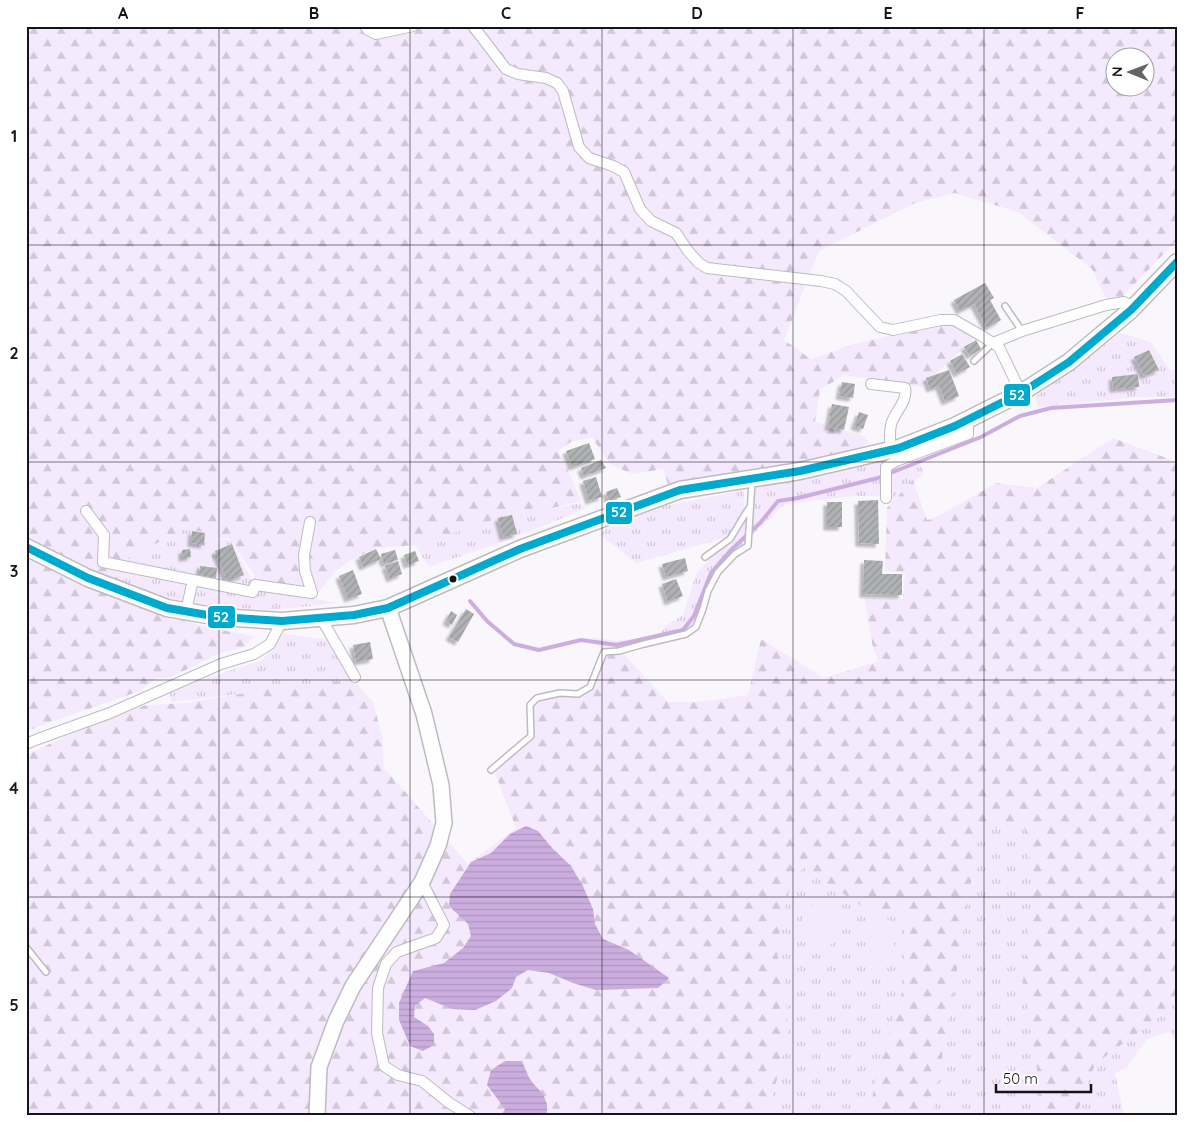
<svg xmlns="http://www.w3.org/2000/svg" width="1203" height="1142" font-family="Quicksand,sans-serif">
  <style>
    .grass { fill: url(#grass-tufts) }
    .forest { fill: url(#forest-firs); fill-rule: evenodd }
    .pitch { fill: #f4e9fd }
    .water { fill: url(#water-rules) }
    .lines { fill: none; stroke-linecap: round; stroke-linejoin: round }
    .stream { stroke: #cbaedf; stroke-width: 4 }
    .building { fill: url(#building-hatch); filter: url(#shadow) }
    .lane-casing { stroke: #bebbc0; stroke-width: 8 }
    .street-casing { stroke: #bebbc0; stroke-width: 12 }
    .secondary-casing { stroke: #bebbc0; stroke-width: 18 }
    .primary-casing { stroke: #bebbc0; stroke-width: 19 }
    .lane { stroke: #fefeff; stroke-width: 5 }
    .street { stroke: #fefeff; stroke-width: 10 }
    .secondary { stroke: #fefeff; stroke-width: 15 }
    .primary { stroke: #fefeff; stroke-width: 16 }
    .bus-1-casing { stroke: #fff; stroke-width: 11 }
    .bus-1 { stroke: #00a9ce; stroke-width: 8 }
    .grid { fill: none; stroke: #171419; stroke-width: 1; stroke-opacity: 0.55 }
    .bus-dot { fill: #171419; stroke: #fff; stroke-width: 2 }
    .line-badge { stroke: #fff; stroke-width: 2 }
    .badge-label { font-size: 14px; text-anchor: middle; font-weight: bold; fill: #fff }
    .neatline { fill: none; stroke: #171419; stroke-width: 2 }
    .grid-label { font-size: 16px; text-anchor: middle; font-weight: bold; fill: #171419 }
  </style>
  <defs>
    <pattern id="grass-tufts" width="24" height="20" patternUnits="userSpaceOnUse" patternTransform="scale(1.25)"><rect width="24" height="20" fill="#f4e9fd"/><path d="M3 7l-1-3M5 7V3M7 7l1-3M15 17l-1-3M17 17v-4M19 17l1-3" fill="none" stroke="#d0c7d8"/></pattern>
    <pattern id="forest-firs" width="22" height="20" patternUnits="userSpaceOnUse" patternTransform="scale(1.25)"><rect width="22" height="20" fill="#f4e9fd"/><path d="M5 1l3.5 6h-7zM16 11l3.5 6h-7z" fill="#d0c7d8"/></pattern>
    <pattern id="water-rules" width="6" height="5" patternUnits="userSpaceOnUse" patternTransform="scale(1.25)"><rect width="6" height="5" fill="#cbaedf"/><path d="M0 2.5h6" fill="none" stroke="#ae95bf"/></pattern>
    <pattern id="building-hatch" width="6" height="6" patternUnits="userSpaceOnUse" patternTransform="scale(1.25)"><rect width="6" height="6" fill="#afb1b2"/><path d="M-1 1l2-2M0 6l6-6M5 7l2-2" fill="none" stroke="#969798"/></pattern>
    <filter id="shadow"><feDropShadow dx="-3.5" dy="3.5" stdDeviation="1" flood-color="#0004"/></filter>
  </defs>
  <rect width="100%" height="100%" fill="#faf7fc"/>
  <path class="grass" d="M1120 333 1151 342 1170 370 1177 369V397H1139L1038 407 1035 397Z
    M915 454 924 473 894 499 886 496H854L785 504 752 535 751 534 752 484Z
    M744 490V509L734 529 750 505 748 548 716 575 698 628 621 650 604 652 594 642 593 637 616 641 660 635 664 627 683 615 696 574 728 537 636 563 600 535 610 525 644 510Z
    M581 503 585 509 510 539 429 567 415 545 515 508 529 513Z
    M212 529 216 540H230L255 585 256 589 338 603 272 610 218 607 173 599 121 583 116 564 183 530Z
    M284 634 330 640 353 680 172 702 168 691 262 660Z
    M1034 796 1111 1051 1171 1008 1177 992V1043L1169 1032 1147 1039 1126 1068 1115 1073 1124 1116H713L773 838Z"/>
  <path class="forest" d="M26 26H1177V240L1123 296 1107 301 1092 269 1018 212 955 193 915 203 819 251 784 340 811 359 854 344 952 321 976 336 922 387 844 375 820 390 815 422 866 437 869 444 822 458 668 484 663 469 633 474 611 465 592 438 572 441 558 451 571 477 581 501 527 514 515 508 486 523 415 545 376 548 353 559 337 570 319 592 309 593 255 585 254 575 229 538 214 540 212 532 183 530 116 564 126 598 156 612 210 628 254 636 244 647 220 653 169 678H158L137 692 37 727 26 732ZM1116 58H1146V88H1116Z
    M1113 438 1177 462V992L1171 1008 1095 1064 1076 1116H1040L1039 1082 1023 976 1034 885 1023 820 979 833 952 1000 932 1116H868L878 1071 905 983 904 914 868 910 803 867 789 891 776 949 786 990 788 1033 768 1116H26V755L88 726 146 705 187 703 275 688 353 680 373 702 382 736 384 770H386L468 864 516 828 492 765 518 748 531 736 530 705 537 698 560 693 578 694 590 686 602 652 619 651 623 653 668 702H698L748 695 761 639 824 678 879 661 873 648 864 598 903 599 905 572 885 571 887 508 913 480 927 520 932 519 997 483 1037 488Z"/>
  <path class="pitch" d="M833 895 841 900 837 937 831 945 822 952 814 951 805 942 801 934 802 920 811 907 822 898Z
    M878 917C882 917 887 917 890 921 894 926 896 947 892 953 890 957 883 960 879 963L872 961C868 953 862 938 865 928 867 923 874 920 878 917Z"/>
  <path class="water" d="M526 826 538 831 553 849 570 865 582 884 593 909 595 924 603 939 629 950 669 978 658 988 596 990 573 983 549 973 528 970 516 977 512 988 496 1001 475 1010 452 1009 425 998 415 1006 414 1017 428 1026 434 1034V1045L423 1051 410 1046 399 1020V1003L413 971 444 963 463 948 471 936 468 924 449 906 450 894 471 862 491 853 510 834Z
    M505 1061H522L530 1080 543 1094 547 1104V1116H501L505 1109 487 1085 491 1070Z"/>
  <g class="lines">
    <path class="stream" d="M470 601 487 621 514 644 539 650 581 640 617 645 683 630 694 616 711 573 730 551 761 522 778 501 798 498 878 478 981 437 1020 416 1051 408 1177 400"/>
  </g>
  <path class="building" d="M985 283 994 298 990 300 1001 320 987 328 974 304 960 311 954 300Z
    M976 340 981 349 970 356 964 347Z
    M1149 350 1159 370 1144 376 1134 357Z
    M962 354 970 367 957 374 950 361Z
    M949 370 959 396 945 402 939 386 930 389 926 378Z
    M1138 374 1139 387 1113 389 1112 377Z
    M842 382 855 384 853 398 839 396Z
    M832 404 849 407 844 430 828 427Z
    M859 412 868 415 863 429 854 426Z
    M589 443 595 459 572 467 566 451Z
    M601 460 606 468 584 476 581 468Z
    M596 477 602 497 589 501 583 481Z
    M617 488 621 497 609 501 606 492Z
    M878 500 879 544 859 543 858 501Z
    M827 502H842V527H827Z
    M512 515 517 534 503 537 498 518Z
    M192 531 205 533 204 545 191 543Z
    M232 544 244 575 227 581 215 551Z
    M190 549 191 557 182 558V550Z
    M376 549 381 559 363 567 359 557Z
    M395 550 398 560 384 564 381 554Z
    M415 551 419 561 407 565 404 555Z
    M685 558 688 571 666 577 662 564Z
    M864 560 883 561 882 574H902V595L863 594Z
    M398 561 402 574 390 579 385 566Z
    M200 566 217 568 216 578 199 575Z
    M353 570 362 594 348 599 339 576Z
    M676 579 683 596 668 602 662 584Z
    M466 609 474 614 458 642 449 637Z
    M451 611 457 615 452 625 446 621Z
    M370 642 373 659 356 662 353 645Z"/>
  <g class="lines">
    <defs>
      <path id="lane" d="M1005 306 1022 331
        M974 361 993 343
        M705 557 730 539 749 508
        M491 770 531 736 530 705 537 698 560 693 578 694 590 687 604 652 619 651 644 644 686 634 696 627 703 609 708 591 718 572 735 554 748 546 752 482
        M26 947 46 972"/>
      <path id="street" d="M365 26 368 30 376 34 413 26
        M473 26 506 69 518 74 546 78 557 83 563 91 579 147 589 158 613 166 624 172 640 209 651 221 676 233 688 251 699 263 707 268 821 281 835 284 846 291 880 327 893 330 941 320H954L982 336 999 347 1021 393
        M993 343 1022 331 1106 305 1124 302 1134 307
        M871 384 905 388C908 402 894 412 891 425 889 433 890 442 891 450
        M886 498V467L896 461 968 434V420
        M86 511 104 535 103 562 253 592 255 585 312 593 305 571 304 555 310 522
        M186 611 193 580
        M321 618 355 677
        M26 744 38 739 110 713 221 664 254 654 270 644 282 621
        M422 882 444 925 436 938 397 952 386 964 378 988 377 1033 384 1066 398 1075 422 1081 448 1102 470 1116"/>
      <path id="secondary" d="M317 1116 319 1067 336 1021 353 986 422 882 438 846 444 823 441 785 424 714 388 608"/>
      <path id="primary" d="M26 547 88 578 167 608 219 617 282 621 354 615 388 608 520 549 680 490 800 471 899 448 955 426 1021 393 1069 362 1131 310 1177 262"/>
    </defs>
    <use href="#lane" class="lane-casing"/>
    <use href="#street" class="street-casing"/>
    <use href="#secondary" class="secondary-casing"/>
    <use href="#primary" class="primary-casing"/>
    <use href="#lane" class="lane"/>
    <use href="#street" class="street"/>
    <use href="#secondary" class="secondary"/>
    <use href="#primary" class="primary"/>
    <defs>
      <path id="bus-1" d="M26 547 88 578 167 608 219 617 282 621 354 615 388 608 520 549 680 490 800 471 899 448 955 426 1021 393 1069 362 1131 310 1177 262"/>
    </defs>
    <use href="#bus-1" class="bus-1-casing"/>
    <use href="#bus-1" class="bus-1"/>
  </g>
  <path class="grid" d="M219 26V1116M410 26V1116M602 26V1116M793 26V1116M984 26V1116M26 245H1177M26 462H1177M26 680H1177M26 897H1177"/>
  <circle class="bus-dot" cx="453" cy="579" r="4.5"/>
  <g class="line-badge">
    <rect x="1003" y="383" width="28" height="24" rx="5" fill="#00a9ce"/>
    <rect x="605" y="501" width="28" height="24" rx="5" fill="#00a9ce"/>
    <rect x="207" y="605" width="29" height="24" rx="5" fill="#00a9ce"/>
  </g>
  <g class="badge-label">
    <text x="1017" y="400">52</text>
    <text x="619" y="517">52</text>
    <text x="221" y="622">52</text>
  </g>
  <rect width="1203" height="1142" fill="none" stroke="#ffffff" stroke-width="55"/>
  <g transform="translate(1130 72) rotate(271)"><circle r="24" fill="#ffffff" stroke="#a2a1a3"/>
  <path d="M0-4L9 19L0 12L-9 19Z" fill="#666368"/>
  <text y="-8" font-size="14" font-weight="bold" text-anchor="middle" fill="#171419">N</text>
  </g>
  <path d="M996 1084v8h95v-8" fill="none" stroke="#171419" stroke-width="2.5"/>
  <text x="1003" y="1084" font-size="15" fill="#171419" stroke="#ffffff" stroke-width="4" paint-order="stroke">50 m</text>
  <rect x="28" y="28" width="1148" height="1086" class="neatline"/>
  <g class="grid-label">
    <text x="123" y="19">A</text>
    <text x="314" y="19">B</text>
    <text x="506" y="19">C</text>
    <text x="697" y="19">D</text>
    <text x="888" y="19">E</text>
    <text x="1080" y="19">F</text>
    <text x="14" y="142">1</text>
    <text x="14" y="359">2</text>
    <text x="14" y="577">3</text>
    <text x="14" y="794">4</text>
    <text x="14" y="1011">5</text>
  </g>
</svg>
